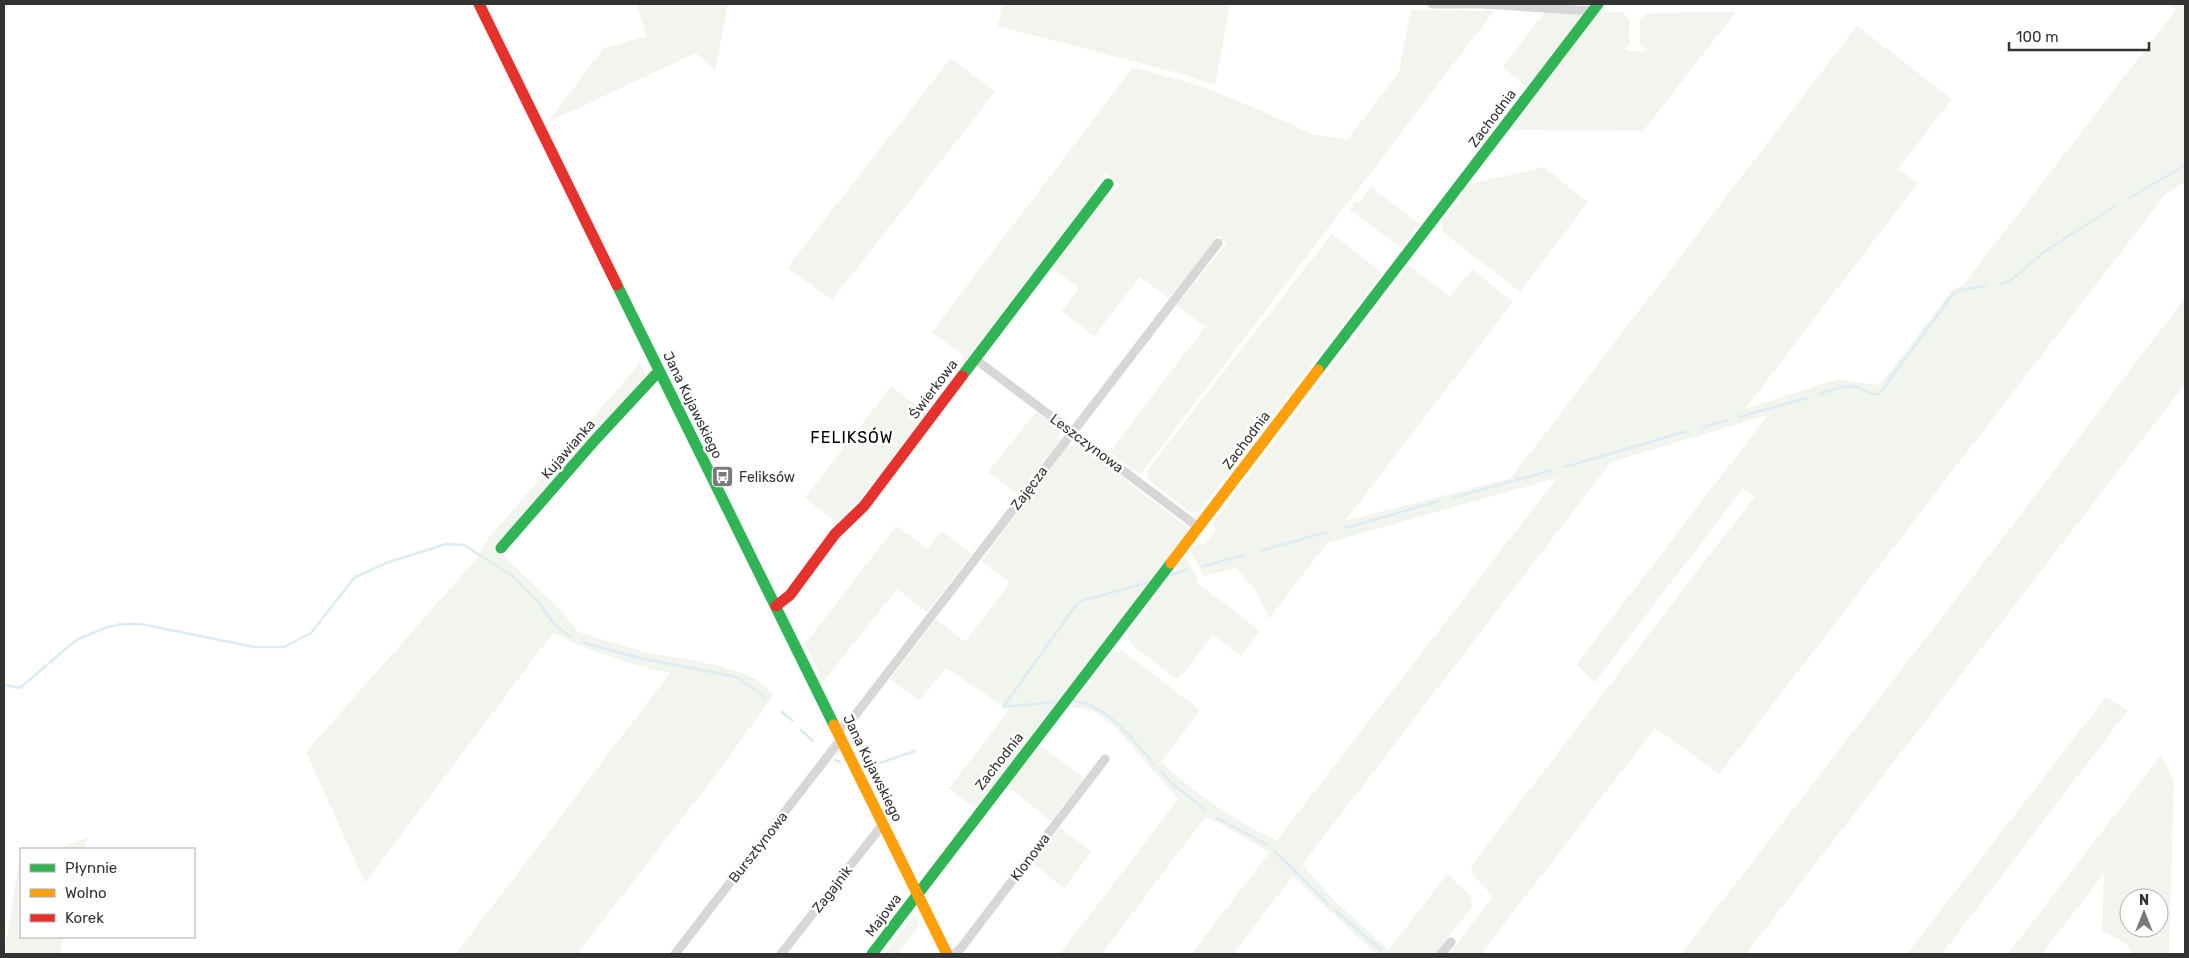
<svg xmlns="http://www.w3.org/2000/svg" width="2189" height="958" font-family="Rubik,sans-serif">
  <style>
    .green { fill: #f1f5ed; fill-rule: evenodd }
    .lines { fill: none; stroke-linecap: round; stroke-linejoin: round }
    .stream { stroke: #ddebf3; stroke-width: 2.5 }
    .street { stroke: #d7d7d7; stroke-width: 9 }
    .fast { stroke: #30b455; stroke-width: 11 }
    .slow { stroke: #ff9f0a; stroke-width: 11 }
    .jam { stroke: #e5322d; stroke-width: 11 }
    .labels { text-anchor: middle; stroke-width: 5; stroke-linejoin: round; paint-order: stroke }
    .street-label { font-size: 14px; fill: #333; stroke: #fff }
    .poi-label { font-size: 14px; fill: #333; stroke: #fff; text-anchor: start }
    .quarter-label { font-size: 16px; letter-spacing: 1px; fill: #000; stroke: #fff }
  </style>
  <rect width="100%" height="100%" fill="#fff"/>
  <path class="green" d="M637 4H728L715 71 696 53 548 122 604 48 646 36Z
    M1003 4H1230L1215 85 1182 74 998 26Z
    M2167 4H2185V182L2165 195 1719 774 1655 728 1481 954H1449L1493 896 1473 875 1471 866 1755 496 1743 488 1595 682 1576 665 1768 415 1611 462 1302 865 1337 903 1389 950 1447 874 1471 896 1472 907 1435 954H1376L1293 876 1233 954H1191L1270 852 1206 816 1102 954H1060L1178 799 1115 727 1093 711 1071 707 1112 653 1123 651 1200 710 1161 762C1197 794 1233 821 1277 840L1557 478 1327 543 1269 619 1256 591 1236 568 1204 576 1190 551 1195 545 1205 544 1215 531 1214 521 1409 265 1450 297 1472 269 1513 302 1345 521 1511 478 1857 26 1952 99 1898 169 1918 183 1745 409 1838 379 1877 385 1887 376 1953 289 1963 285 2176 10Z
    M1411 10 1494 11 1140 475 1110 452 1205 327 1177 305 1226 244 1219 235 1169 298 1140 277 1094 336 1062 311 1079 288 1052 268 1103 198 1109 197 1119 184 1105 173 1095 186V191L963 364 962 354 932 332 1133 67 1203 87 1269 114 1311 134 1347 140 1399 72Z
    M1545 12 1581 14 1583 20 1530 90 1503 67Z
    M1595 12H1622L1629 19 1630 44 1624 51H1648L1640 45V20L1648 13 1736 12 1643 131 1505 130Z
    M951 58 995 92 832 300 787 268Z
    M1544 167 1588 202 1520 292 1443 232 1442 222 1462 196V186Z
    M1371 187 1419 224 1401 248 1350 210 1355 201H1360Z
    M1332 234 1382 273 1199 512H1190L1148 480 1147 471C1208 391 1270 313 1332 234Z
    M2185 298V384L1746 954H1681L1970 581Z
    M640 363 646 376 496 548 564 614 578 632 645 652 716 665 738 672 755 678 774 695 705 789 577 954H456L670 673C629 664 590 652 553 633L365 883 306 752 476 559 487 540Z
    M891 386 926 413 861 498 836 522 805 498Z
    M1036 412 1059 429 1060 440 1018 494 988 472Z
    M1079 445 1186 526 1190 533 978 811 949 788 1009 710 946 668 919 701 890 679 936 619 965 642 1010 583 981 561 1068 446Z
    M896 526 928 549 942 531 972 554 927 612 897 589 823 682 805 644Z
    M1185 557 1198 578 1196 582 1260 631 1241 656 1213 635 1178 680 1129 643 1128 633Z
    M2106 697 2128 710 1942 954H1907Z
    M1038 743 1084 778 1051 821 1004 784Z
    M2161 755 2174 781 2169 954H2133L2125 943 2102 931 2104 873 2042 954H2008ZM2129 898H2159V928H2129Z
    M1060 827 1091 852 1064 888 1032 863Z
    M89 837 84 849H56Z
    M21 862V937H63L60 954H4L19 863Z
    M914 915 919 926 897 954H884Z"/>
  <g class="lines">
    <path class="stream" d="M2130 198 2185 165
      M2001 284 2010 281 2044 252 2115 206
      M1819 394C1830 391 1844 384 1856 387 1864 389 1870 396 1879 394L1953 294 1961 290 1985 286
      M1739 417 1807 398
      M1702 427 1728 420
      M1565 467 1687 431
      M1452 498 1552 470
      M1345 528 1439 501
      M1260 551 1326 532
      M1203 566 1245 555
      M1166 577 1188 569
      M585 643 639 658 737 677 766 698
      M4 685 20 688 76 640 105 628 121 624H141L254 647H284L311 633 354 578 386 563 446 544 464 545 514 577 538 602 555 625 570 636
      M1072 700C1110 707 1130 736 1154 764
      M1003 707 1076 605 1084 600 1146 583
      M1003 707 1056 702
      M782 712 793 721
      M801 730 813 741
      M835 760 840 762
      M880 763 915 751
      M866 764H871
      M1161 771 1171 783 1206 810
      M1217 818 1266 844
      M1275 852 1328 904
      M1336 911 1381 950"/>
    <path class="street" d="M1432 4H1482L1592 11
      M975 359 1198 527
      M838 731 853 718 1218 243
      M675 954 841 739
      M781 954 883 824
      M954 954 961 948 1105 759
      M1441 954 1451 942"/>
    <path class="fast" d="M617 285 834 725
      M1318 370 1598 4
      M962 376 1108 184
      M501 548 596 439 659 371
      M872 954 1171 563"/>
    <path class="slow" d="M1171 563 1318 370
      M834 725 947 954"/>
    <path class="jam" d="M479 4 617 285
      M776 606 790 595 835 534 864 506 962 376"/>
  </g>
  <defs>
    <symbol id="bus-square" viewBox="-11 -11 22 22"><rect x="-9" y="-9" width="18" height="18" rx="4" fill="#7a7a7a" stroke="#fff"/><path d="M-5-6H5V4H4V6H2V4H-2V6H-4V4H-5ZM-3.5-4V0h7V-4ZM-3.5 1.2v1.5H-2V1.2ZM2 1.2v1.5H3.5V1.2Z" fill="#fff"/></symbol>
  </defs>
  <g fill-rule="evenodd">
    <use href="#bus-square" x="710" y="464" width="25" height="25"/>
  </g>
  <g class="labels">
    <g class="street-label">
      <text transform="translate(1492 118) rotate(-53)" y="5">Zachodnia</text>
      <text transform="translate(933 389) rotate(-53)" y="5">Świerkowa</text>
      <text transform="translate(693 405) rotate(64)" y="5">Jana Kujawskiego</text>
      <text transform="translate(1246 440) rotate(-53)" y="5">Zachodnia</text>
      <text transform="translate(1087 443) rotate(37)" y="5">Leszczynowa</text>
      <text transform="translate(568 449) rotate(-49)" y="5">Kujawianka</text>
      <text transform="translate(1029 488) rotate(-53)" y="5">Zajęcza</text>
      <text transform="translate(999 761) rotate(-52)" y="5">Zachodnia</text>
      <text transform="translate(873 768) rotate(64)" y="5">Jana Kujawskiego</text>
      <text transform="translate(758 847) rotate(-52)" y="5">Bursztynowa</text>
      <text transform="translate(1030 857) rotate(-53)" y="5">Klonowa</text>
      <text transform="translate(832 889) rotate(-52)" y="5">Zagajnik</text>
      <text transform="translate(883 915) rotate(-53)" y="5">Majowa</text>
    </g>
    <g class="poi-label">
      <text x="739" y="482">Feliksów</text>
    </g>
    <g class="quarter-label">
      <text x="852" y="443">FELIKSÓW</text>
    </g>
  </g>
  <rect width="2189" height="958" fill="none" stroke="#333333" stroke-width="10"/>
  <rect x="20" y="848" width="175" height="90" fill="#ffffff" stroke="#adadad"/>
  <rect x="30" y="864" width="25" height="8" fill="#30b455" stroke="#adadad"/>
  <text x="65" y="873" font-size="15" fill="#333333">Płynnie</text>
  <rect x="30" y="889" width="25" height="8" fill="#ff9f0a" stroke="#adadad"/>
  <text x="65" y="898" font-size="15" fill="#333333">Wolno</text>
  <rect x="30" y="914" width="25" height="8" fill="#e5322d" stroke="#adadad"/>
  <text x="65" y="923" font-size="15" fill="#333333">Korek</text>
  <g transform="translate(2144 913)"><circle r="24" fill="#ffffff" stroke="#adadad"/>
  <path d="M0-4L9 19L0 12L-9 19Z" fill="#7a7a7a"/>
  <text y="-8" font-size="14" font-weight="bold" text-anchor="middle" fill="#333333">N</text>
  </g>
  <path d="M2009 42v8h140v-8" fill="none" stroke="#333333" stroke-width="2.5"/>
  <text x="2016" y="42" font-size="15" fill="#333333" stroke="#ffffff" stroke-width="4" paint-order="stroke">100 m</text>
</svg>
